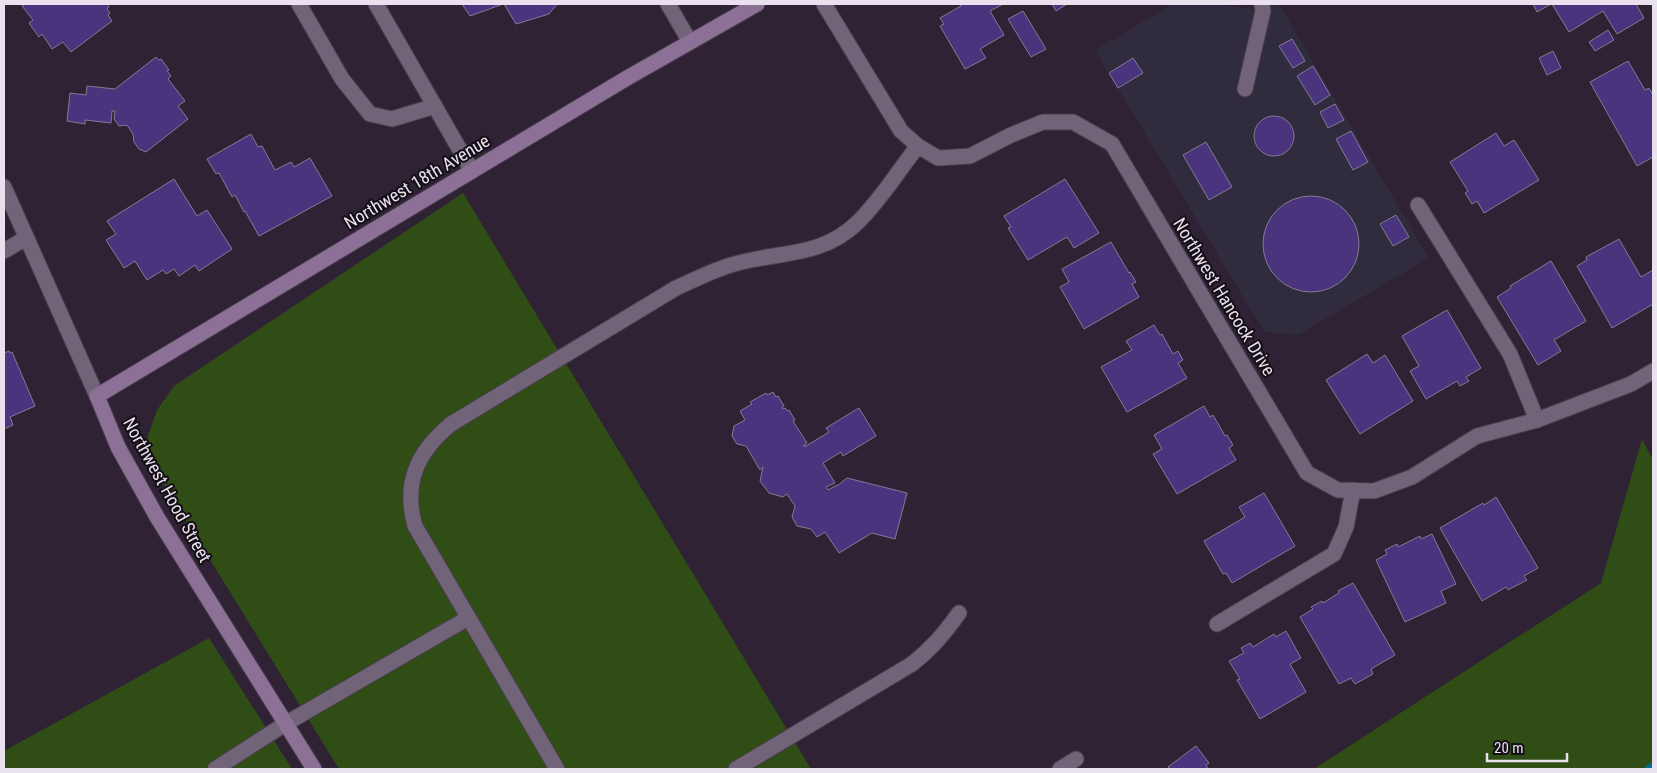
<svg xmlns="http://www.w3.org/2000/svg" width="1657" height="773" font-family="'Roboto Condensed',sans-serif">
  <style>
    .industrial { fill: #302c3d }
    .green { fill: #2f4d14 }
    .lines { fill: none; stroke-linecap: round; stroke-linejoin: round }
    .stream { stroke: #006f8d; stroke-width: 8 }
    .building { fill: #4b347e; stroke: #817c94 }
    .lane-casing { stroke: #493e4e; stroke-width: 17 }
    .street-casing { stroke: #493e4e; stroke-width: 17 }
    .secondary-casing { stroke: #493e4e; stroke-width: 17 }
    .lane { stroke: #716378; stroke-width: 15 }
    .street { stroke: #716378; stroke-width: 15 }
    .secondary { stroke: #8d7096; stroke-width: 15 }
    .labels { text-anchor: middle; stroke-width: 4; stroke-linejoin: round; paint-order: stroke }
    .street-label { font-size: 18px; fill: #e9e1ed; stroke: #140e16 }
  </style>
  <rect width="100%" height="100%" fill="#2e2234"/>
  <path class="industrial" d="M1173 4H1212L1253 9 1262 4H1279L1429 258 1298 335 1264 332 1095 50Z"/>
  <path class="green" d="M463 193 811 769H339L151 464 146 441 157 410 174 386Z
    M1642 439 1653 460V769H1314L1601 583Z
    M209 638 292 769H4V751Z"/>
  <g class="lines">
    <path class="stream" d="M1649 769 1653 766"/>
  </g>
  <path class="building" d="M25 4H107L109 7 107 9 110 13 108 15 112 21 71 52 63 42 52 49 42 34 39 37 29 23 33 20 22 6Z
    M462 4H503L470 16Z
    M504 4H557L549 14 516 24Z
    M960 4H1003L990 11 1004 35 980 49 986 58 965 69 940 26 944 24 940 18 961 6Z
    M1052 4H1067L1056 11Z
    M1533 4H1551L1537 12Z
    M1552 4H1636L1644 18 1617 34 1603 11 1569 32Z
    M1023 11 1046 49 1031 57 1008 19Z
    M1608 30 1614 40 1595 51 1589 42Z
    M1292 39 1305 61 1293 68 1279 46Z
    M1553 51 1561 68 1547 75 1539 58Z
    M156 57 159 60 161 59 169 70 167 71 171 76 168 79 185 101 178 106 188 119 146 152 139 149 134 142 133 134 127 125 119 126 114 119 115 111H112L111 123 85 120V124L67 121 70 93 86 95 87 86 115 89Z
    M1133 58 1143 73 1118 88 1109 73Z
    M1628 61 1645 90 1649 88 1653 95V157L1637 166 1590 82Z
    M1313 66 1330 95 1315 105 1297 76Z
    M1335 104 1344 120 1328 128 1320 112Z
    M1254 136a20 20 0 1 1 40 0a20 20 0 1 1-40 0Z
    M1351 131 1368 162 1353 170 1336 139Z
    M1496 133 1504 146 1514 140 1539 180 1484 213 1477 201 1472 204 1465 193 1468 191 1450 162Z
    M251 134 258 147 262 146 275 170 291 162 294 167 310 158 332 196 259 236 245 211 244 212 235 195 232 197 219 173 216 174 207 159Z
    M1206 142 1232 187 1209 200 1183 155Z
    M174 179 197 216 207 210 232 249 199 271 195 265 179 276 174 269 166 274 163 270 147 280 135 261 124 268 106 240 116 234 107 221Z
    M1065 179 1099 233 1074 248 1067 237 1028 260 1008 228 1011 227 1004 216Z
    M1263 244a48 48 0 1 1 96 0a48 48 0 1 1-96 0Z
    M1396 215 1409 237 1393 246 1380 224Z
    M1619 239 1641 277 1653 270V304L1612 328 1577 266 1587 260 1586 257Z
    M1111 242 1129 273 1130 272 1136 282 1132 284 1139 297 1084 329 1060 287 1069 282 1062 269Z
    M1551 261 1586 321 1554 340 1561 351 1538 365 1497 297 1511 288 1510 286Z
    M1447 310 1481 368 1466 377 1469 381 1460 386 1457 381 1426 399 1410 371 1419 366 1402 336Z
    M1154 325 1160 335 1162 334 1173 354 1178 351 1183 360 1178 363 1187 378 1127 412 1101 367 1132 350 1126 341Z
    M9 351 10 353 12 352 35 406 10 417 13 425 4 429V353Z
    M1367 354 1373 363 1385 355 1413 401 1360 434 1326 380Z
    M773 392 776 397 778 396 784 406 782 407 783 409 785 408 788 411 789 410 795 420 793 421 807 443 803 446H806L829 432 826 428 859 408 876 436 843 456 841 452 823 463 835 483 826 487 828 490 837 485V486L847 478 907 493 895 539 872 533 839 553 825 532 817 537 811 529 797 526 792 517 795 506 787 494 783 497 769 493 760 481 763 467 760 470 746 446 737 444 732 436 734 426 745 420 740 411 752 404 750 402 766 393 767 395Z
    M1204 406 1210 417 1213 415 1225 436 1227 435 1233 445 1229 448 1236 460 1177 494 1153 454 1162 449 1154 435Z
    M1264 493 1295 546 1232 583 1226 573 1223 574 1204 541 1245 517 1239 507Z
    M1496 497 1538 568 1524 576 1527 580 1508 590 1506 587 1482 601 1440 528 1483 503 1484 505Z
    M1432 534 1456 584 1441 591 1446 603 1405 622 1376 560 1387 554 1385 550 1397 544 1398 547 1420 536 1421 539Z
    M1353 583 1395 655 1371 669 1373 674 1355 684 1351 678 1339 684 1300 617 1313 609 1311 607 1322 601 1323 603 1339 593 1338 591Z
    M1286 631 1301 658 1290 664 1306 692 1260 719 1237 680 1240 679 1229 661 1244 653 1241 648 1250 643 1253 647 1274 634 1276 637Z
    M1196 746 1209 763 1206 765 1208 769H1170L1168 767Z"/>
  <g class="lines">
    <defs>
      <path id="lane" d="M299 4 342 79 370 114 392 119 435 106
        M376 4 472 171
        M668 4 690 42
        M1245 89 1263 11 1262 4
        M1418 205 1510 354 1537 420
        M1217 624 1334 554 1346 527 1353 490"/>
      <path id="street" d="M824 4 901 131 918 146 938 158 970 156 1011 135 1043 122H1073L1112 144 1307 473 1338 490 1374 491 1412 477 1477 436 1537 420 1631 384 1653 371
        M4 187 97 396
        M4 251 26 238
        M215 769 285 724 468 618
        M557 769 415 526C403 483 417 452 451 424L676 288C700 277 724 265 751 260 790 252 826 253 857 223 880 201 898 171 918 146
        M736 769 912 664C932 648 944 634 959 613
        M1060 769 1076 759"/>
      <path id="secondary" d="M314 769 157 517 118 447 97 396 627 78 757 4"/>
    </defs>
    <use href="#lane" class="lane-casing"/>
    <use href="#street" class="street-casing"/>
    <use href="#secondary" class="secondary-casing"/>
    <use href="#lane" class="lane"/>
    <use href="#street" class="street"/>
    <use href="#secondary" class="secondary"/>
  </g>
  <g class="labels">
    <g class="street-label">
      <text transform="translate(417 182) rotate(-31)" y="6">Northwest 18th Avenue</text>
      <text transform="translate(1224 297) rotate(59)" y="6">Northwest Hancock Drive</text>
      <text transform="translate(167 490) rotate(61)" y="6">Northwest Hood Street</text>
    </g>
  </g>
  <rect width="1657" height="773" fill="none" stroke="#e9e1ed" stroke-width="10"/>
  <path d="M1487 753v8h80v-8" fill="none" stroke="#e9e1ed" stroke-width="2.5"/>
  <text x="1494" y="753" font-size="15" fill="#e9e1ed" stroke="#140e16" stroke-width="4" paint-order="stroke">20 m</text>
</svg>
